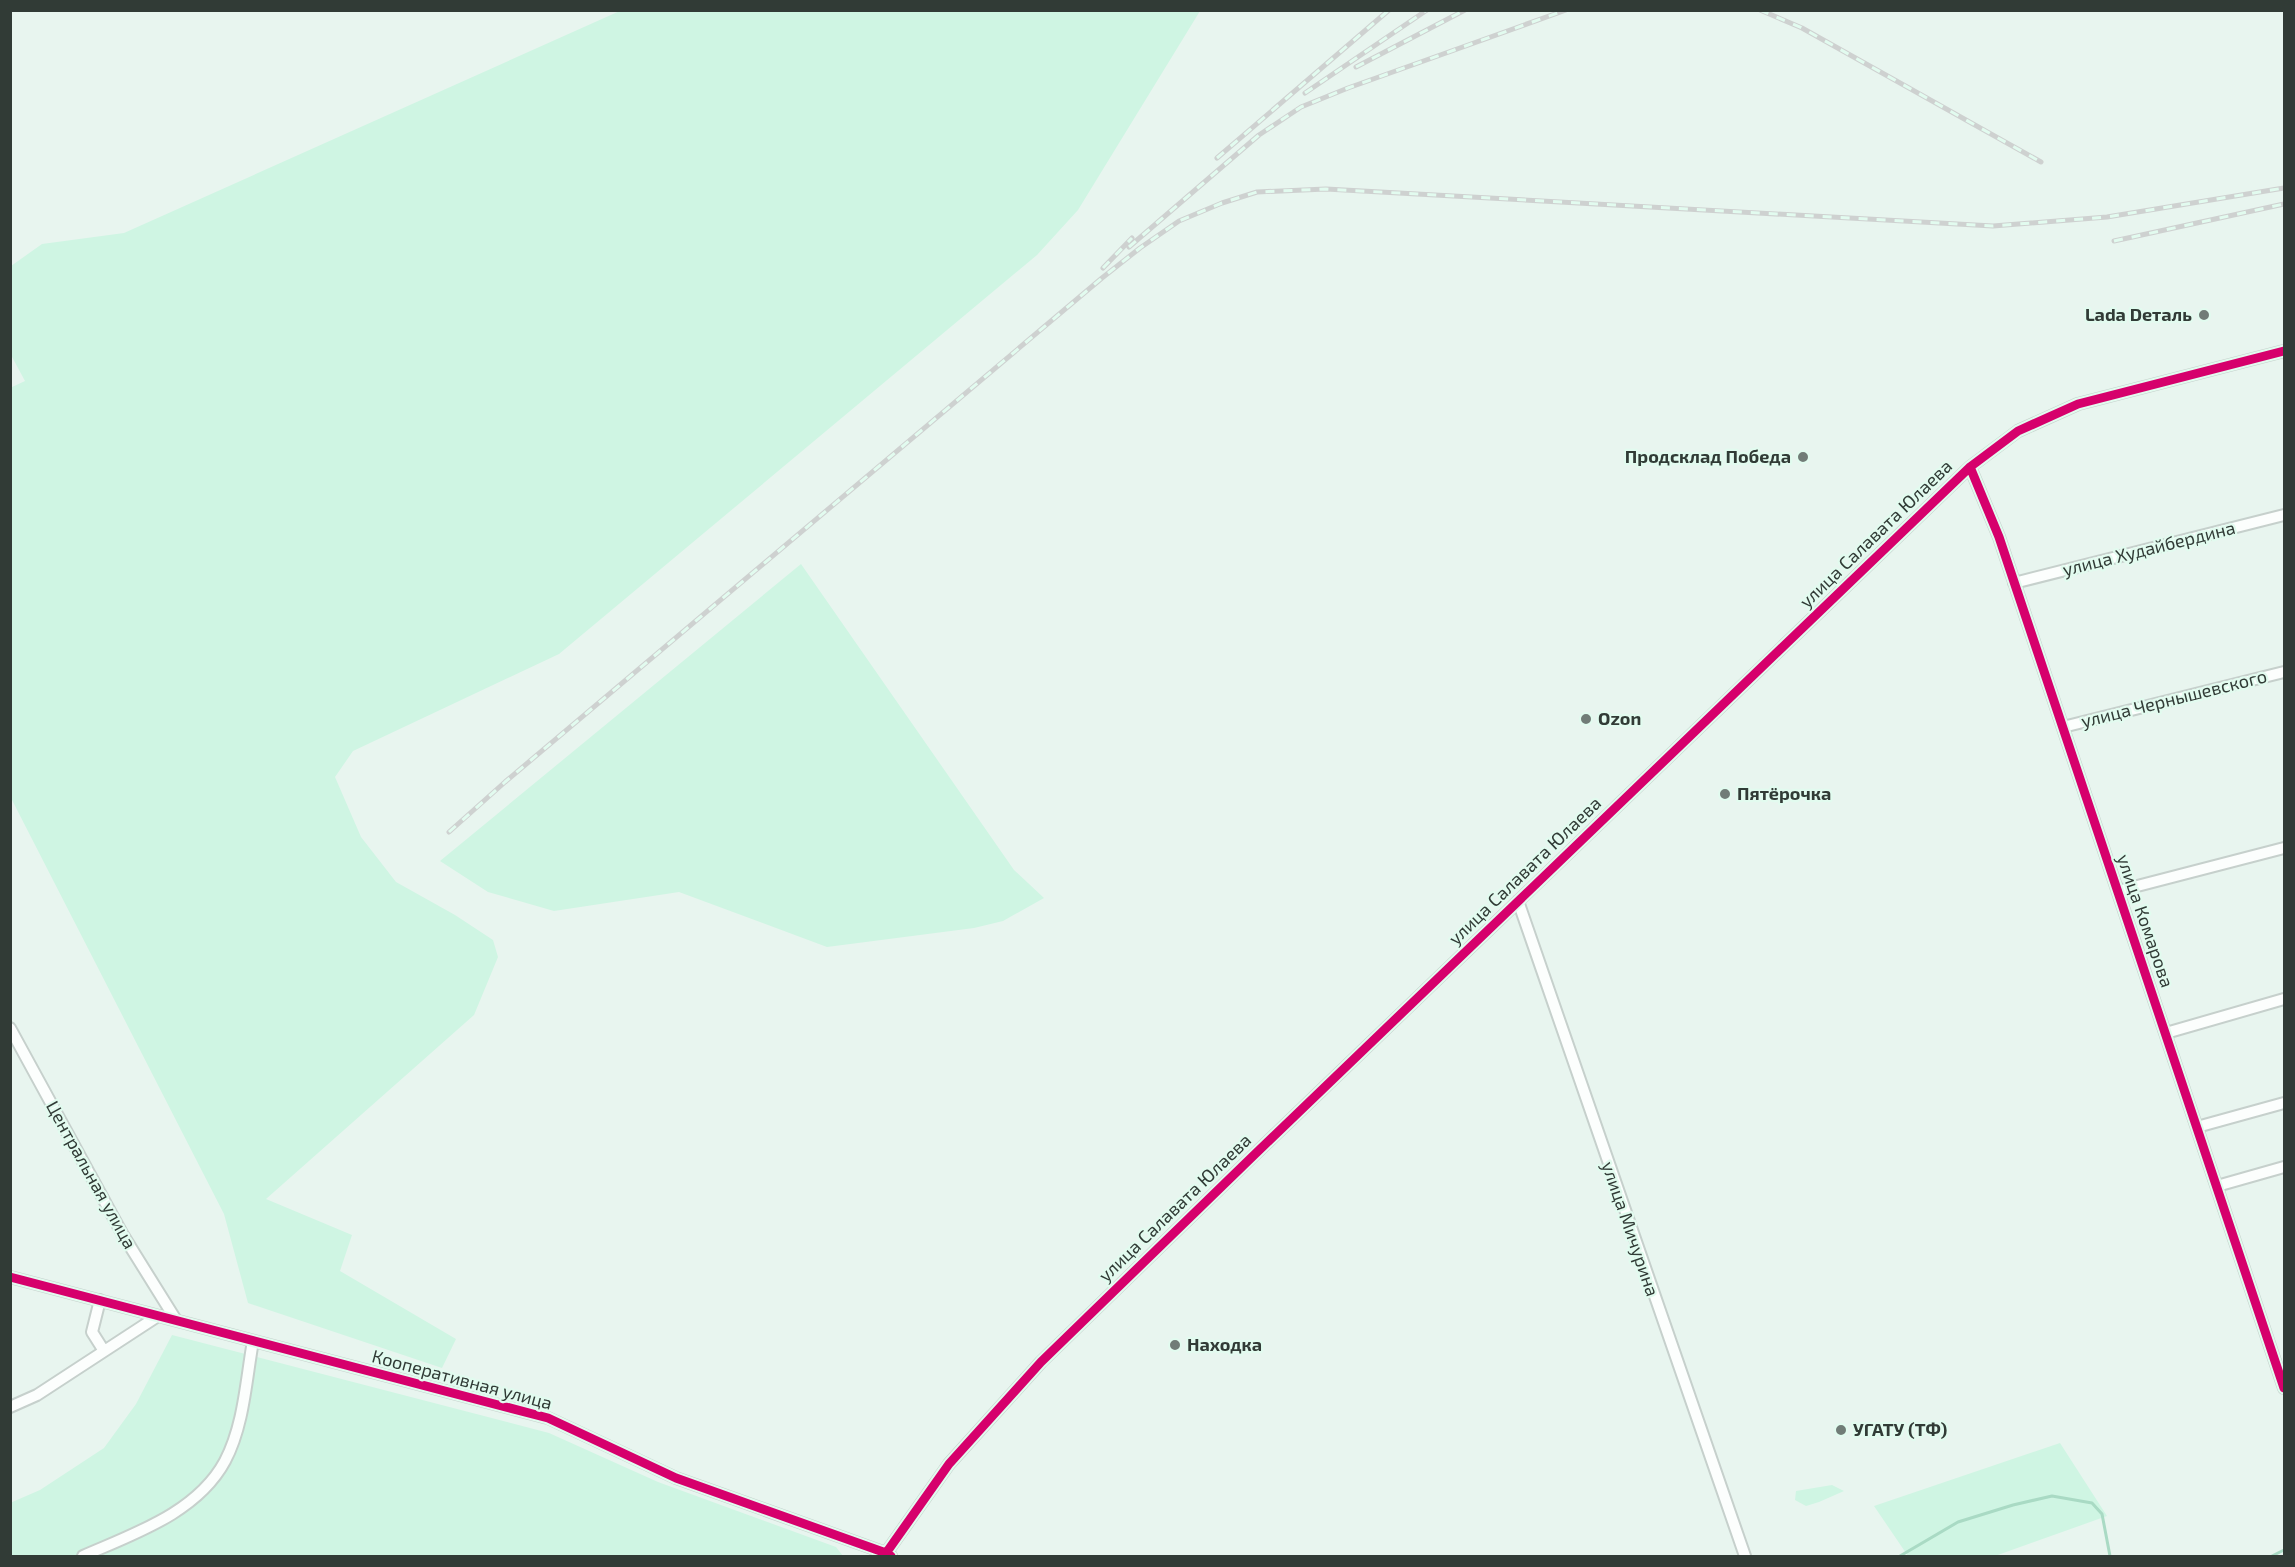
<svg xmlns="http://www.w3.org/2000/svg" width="2295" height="1567" font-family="'Exo 2',sans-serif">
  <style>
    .green { fill: #cff5e3 }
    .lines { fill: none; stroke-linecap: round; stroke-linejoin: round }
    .stream { stroke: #a9dac4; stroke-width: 3 }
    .minor-casing { stroke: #c6d0cc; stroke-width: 14 }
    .minor { stroke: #fcfefd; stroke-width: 10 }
    .rail-casing { stroke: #ced1d0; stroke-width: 5 }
    .rail { stroke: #e2fbef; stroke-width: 3; stroke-dasharray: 9; stroke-linecap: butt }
    .cycleway-casing { stroke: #e2fbef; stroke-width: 13 }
    .cycleway { stroke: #d6006c; stroke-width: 9 }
    .poi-dot { fill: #717c77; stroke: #e2fbef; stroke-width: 2 }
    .labels { text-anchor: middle; stroke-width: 4.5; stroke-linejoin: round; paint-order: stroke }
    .poi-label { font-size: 18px; font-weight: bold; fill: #313b36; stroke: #e2fbef; text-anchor: start }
    .street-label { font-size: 18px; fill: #313b36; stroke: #e2fbef }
  </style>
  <rect width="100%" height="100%" fill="#e8f5ef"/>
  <path class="green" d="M622 10 1200 11 1078 210 1037 255 559 654 353 751 335 777 361 837 396 882 455 915 493 940 498 957 474 1015 266 1199 352 1235 340 1271 456 1339 442 1368 248 1303 224 1214 11 798 10 388 25 381 11 355V266L42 244 124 233Z
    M801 564 1014 870 1044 898 1003 921 974 928 827 947 679 892 554 911 488 892 440 861Z
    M172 1335 549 1433 658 1482 836 1547 843 1556H11L10 1503 40 1490 104 1448 136 1404Z
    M2060 1443 2107 1516 1995 1556H1908L1874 1506Z
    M1832 1485 1844 1491 1819 1502 1806 1506 1795 1500 1796 1491Z"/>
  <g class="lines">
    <path class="stream" d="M1900 1556 1958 1522 2013 1505 2052 1496 2092 1503 2102 1514 2110 1556
      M2272 1556 2284 1550"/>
    <defs>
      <path id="minor" d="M1970 467 1999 537 2284 1388
        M2014 583 2284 515
        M2063 727 2284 672
        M2118 891 2284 848
        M1518 901 1745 1556
        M10 1028 123 1235 176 1320
        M2166 1033 2284 999
        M2197 1127 2284 1103
        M2217 1186 2284 1167
        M10 1277 548 1418 676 1478 886 1553 891 1556
        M100 1300 92 1332 104 1351
        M10 1407 37 1395 158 1316
        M83 1556C133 1534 197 1513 225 1461 244 1425 246 1380 253 1341
        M884 1556 949 1464 1041 1362 1251 1158 1970 467 2018 431 2078 404 2284 351"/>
    </defs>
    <use href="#minor" class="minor-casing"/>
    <use href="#minor" class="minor"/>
    <defs>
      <path id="rail" d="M1760 10 1802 28 2041 162
        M1356 67 1465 10
        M1305 93 1427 10
        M1217 158 1389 10
        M2114 241 2284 204
        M1129 247 1259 135 1301 107 1348 88 1566 10
        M1103 268 1132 238
        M449 832 505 782 1102 278 1140 248 1179 221 1222 203 1257 192 1326 189 1993 226 2107 217 2284 188"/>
    </defs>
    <use href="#rail" class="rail-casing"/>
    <use href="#rail" class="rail"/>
    <defs>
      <path id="cycleway" d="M1970 467 1999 537 2284 1388
        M10 1277 548 1418 676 1478 886 1553 891 1556
        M884 1556 949 1464 1041 1362 1251 1158 1970 467 2018 431 2078 404 2284 351"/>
    </defs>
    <use href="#cycleway" class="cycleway-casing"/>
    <use href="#cycleway" class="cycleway"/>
  </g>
  <g class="poi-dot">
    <circle cx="2204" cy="315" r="6"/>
    <circle cx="1803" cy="457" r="6"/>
    <circle cx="1586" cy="719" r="6"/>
    <circle cx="1725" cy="794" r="6"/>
    <circle cx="1175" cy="1345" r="6"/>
    <circle cx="1841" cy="1430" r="6"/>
  </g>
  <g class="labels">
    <g class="poi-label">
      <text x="2192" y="321" text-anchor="end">Lada Dеталь</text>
      <text x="1791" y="463" text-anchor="end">Продсклад Победа</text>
      <text x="1598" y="725">Ozon</text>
      <text x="1737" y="800">Пятёрочка</text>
      <text x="1187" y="1351">Находка</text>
      <text x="1853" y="1436">УГАТУ (ТФ)</text>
    </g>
    <g class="street-label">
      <text transform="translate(1876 534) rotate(-44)" y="6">улица Салавата Юлаева</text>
      <text transform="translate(2149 549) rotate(-14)" y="6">улица Худайбердина</text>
      <text transform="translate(2174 699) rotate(-14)" y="6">улица Чернышевского</text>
      <text transform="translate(1525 871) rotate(-44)" y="6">улица Салавата Юлаева</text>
      <text transform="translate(2145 921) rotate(71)" y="6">улица Комарова</text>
      <text transform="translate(91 1175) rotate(61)" y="6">Центральная улица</text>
      <text transform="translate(1175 1208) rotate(-44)" y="6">улица Салавата Юлаева</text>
      <text transform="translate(1630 1229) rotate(71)" y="6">улица Мичурина</text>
      <text transform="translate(462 1380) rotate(15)" y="6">Кооперативная улица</text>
    </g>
  </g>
  <rect width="2295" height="1567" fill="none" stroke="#313b36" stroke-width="24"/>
</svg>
